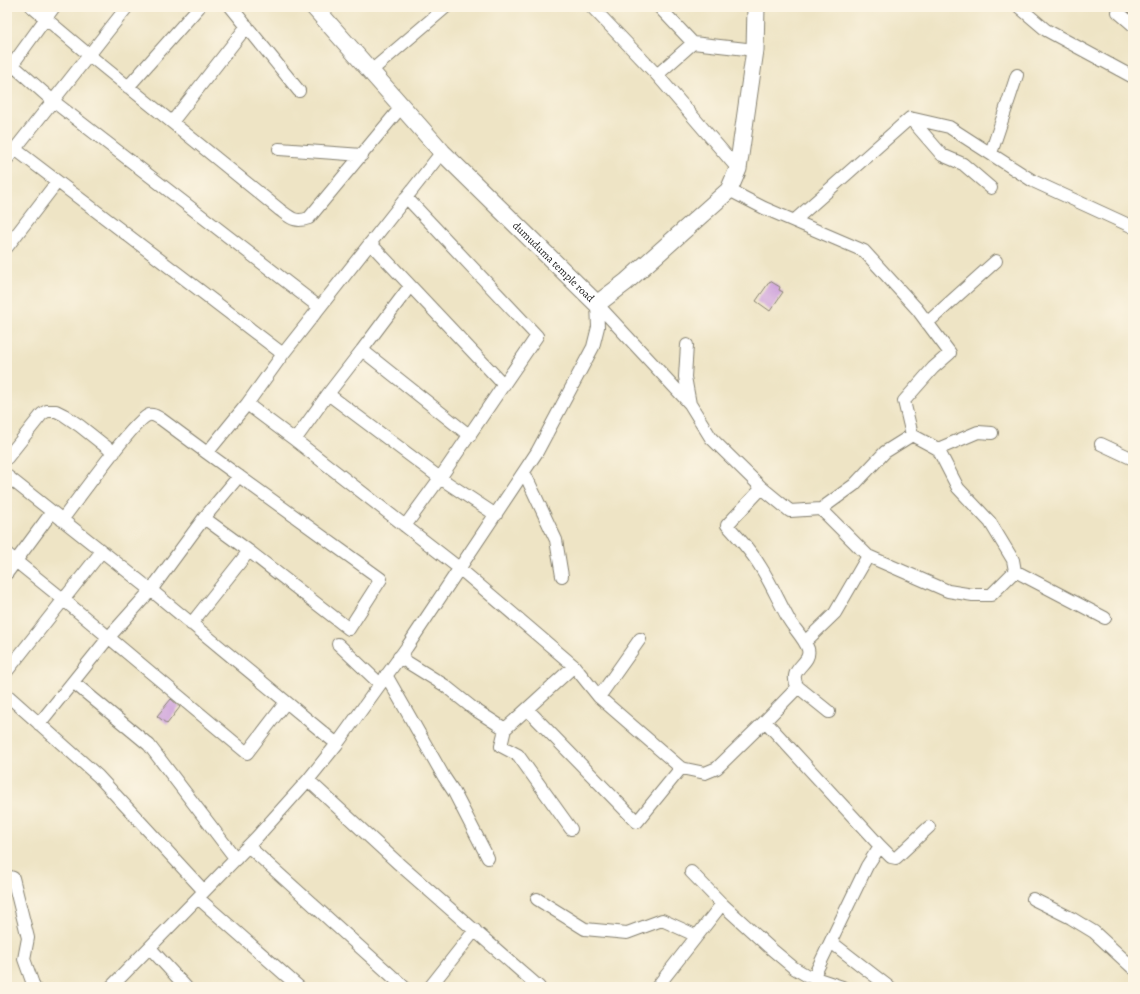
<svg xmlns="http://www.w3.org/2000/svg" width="1140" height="994" font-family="Alegreya,serif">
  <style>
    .building { fill: #cb9cdc }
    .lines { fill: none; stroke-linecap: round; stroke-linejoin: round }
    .street-casing { stroke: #858070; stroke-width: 14 }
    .secondary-casing { stroke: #858070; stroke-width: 19 }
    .street { stroke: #fff; stroke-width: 12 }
    .secondary { stroke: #fff; stroke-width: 17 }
    .labels { text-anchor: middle; stroke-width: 3; stroke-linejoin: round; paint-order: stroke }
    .street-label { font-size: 11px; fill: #1c1c1c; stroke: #fcf5e5 }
  </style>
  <rect width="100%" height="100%" fill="#fcf5e5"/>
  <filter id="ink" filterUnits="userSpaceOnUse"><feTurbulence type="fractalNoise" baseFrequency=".025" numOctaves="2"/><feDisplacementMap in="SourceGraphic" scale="8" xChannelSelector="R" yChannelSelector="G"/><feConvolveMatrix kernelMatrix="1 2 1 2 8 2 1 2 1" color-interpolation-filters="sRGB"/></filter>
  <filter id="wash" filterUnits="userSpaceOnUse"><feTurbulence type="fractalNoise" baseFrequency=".012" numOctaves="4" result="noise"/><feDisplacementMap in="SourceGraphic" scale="16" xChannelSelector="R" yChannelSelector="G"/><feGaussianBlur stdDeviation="0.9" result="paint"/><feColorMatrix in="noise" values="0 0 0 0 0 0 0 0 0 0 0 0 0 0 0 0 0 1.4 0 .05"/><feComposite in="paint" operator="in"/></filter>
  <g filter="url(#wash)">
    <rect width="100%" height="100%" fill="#eee4c5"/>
    <g id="blocks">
      <path class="building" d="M770 281 780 287 779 290 783 292 770 311 756 301Z
        M171 699 180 707 167 724 157 716Z"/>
    </g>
  </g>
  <g filter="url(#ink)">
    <use href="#blocks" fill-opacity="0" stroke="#858070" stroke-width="1"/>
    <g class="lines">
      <defs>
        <path id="street" d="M32 7 89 55 280 210C291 218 295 223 309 218L402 106
          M231 7 299 91
          M592 7 657 75 738 169
          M659 7 693 43
          M1019 7 1046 30 1133 77
          M1118 12 1133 25
          M7 60 53 101 319 307
          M371 71 446 7
          M7 72 54 7
          M657 75 693 43 755 50
          M128 87 199 7
          M910 118 949 127 1033 181 1133 227
          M172 122 247 26
          M15 149 283 354 442 152
          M279 149 362 155
          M991 153 1017 75
          M7 159 127 7
          M729 190 764 208 864 251 917 309 950 353 933 368 904 401 912 435 938 449 958 488 990 522 1013 560 1015 571 991 595H973L948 591 868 556 835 613 805 642
          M406 197 537 336 440 478 496 515
          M795 220 910 118 942 155 963 164 991 188
          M370 243 504 385
          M7 247 57 182
          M410 286 362 350 470 436
          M597 304 690 404
          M927 323 996 261
          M687 345 685 377 690 404 711 438 762 488 727 525C739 538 751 551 760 566 771 583 779 602 789 620 795 630 804 638 808 649 812 665 786 668 798 687L829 712
          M362 350 328 394 440 478 405 526
          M328 394 295 440 459 568 574 666 505 729
          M247 404 283 354
          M1101 444 1133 459
          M938 449 978 432 992 433
          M7 458 42 414 47 411H56L64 415 80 426 114 453
          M524 472 556 540 562 576
          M7 476 151 590 337 744
          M762 488 790 511 821 509 854 485 885 452 912 435
          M821 509 868 556
          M204 518 239 476
          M62 520C74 504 137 417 149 415 154 414 157 417 161 419L207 453
          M7 554 64 600 247 753 286 702
          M1015 571 1105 618
          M7 573 52 512
          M191 624 249 551 349 629 381 579 207 453 247 404 295 440
          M338 644 380 684
          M399 657 444 685 474 709 505 729 501 746 518 755 571 829
          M574 666 599 697 681 768 705 773 717 768 765 721 798 687
          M7 671 102 551
          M386 675 444 777 454 792 488 858
          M73 682 149 745 236 859
          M7 695 98 776 204 891
          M599 697 640 639
          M527 709 637 822 681 768
          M765 721 880 846
          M39 724 109 637 151 590 204 518 249 551
          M308 780 399 864 539 987
          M248 846 404 987
          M691 872 722 904 769 947 794 968 806 975 842 987
          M7 876 13 878 28 938 24 959 34 987
          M198 898 299 987
          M537 899 585 929 627 933 662 920 697 936
          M1033 899 1071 918 1094 932 1133 968
          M831 942 889 987
          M150 948 186 987
          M813 978 867 866 880 846 891 857 896 858 929 827
          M111 987 256 838 308 780 337 744 407 647 537 452 593 347 598 327 597 304
          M430 987 475 930
          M657 987 722 904"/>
        <g id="secondary">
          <path id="s1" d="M314 7 442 152 597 304 626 282 729 190 738 169 755 50 756 7"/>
        </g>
      </defs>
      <use href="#street" class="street-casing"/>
      <use href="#secondary" class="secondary-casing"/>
      <use href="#street" class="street"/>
      <use href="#secondary" class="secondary"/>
    </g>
  </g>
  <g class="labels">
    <g class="street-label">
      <text dy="4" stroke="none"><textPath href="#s1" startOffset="350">dumuduma temple road</textPath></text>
    </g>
  </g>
  <rect width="1140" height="994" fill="none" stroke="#fcf5e5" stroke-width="24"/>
</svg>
